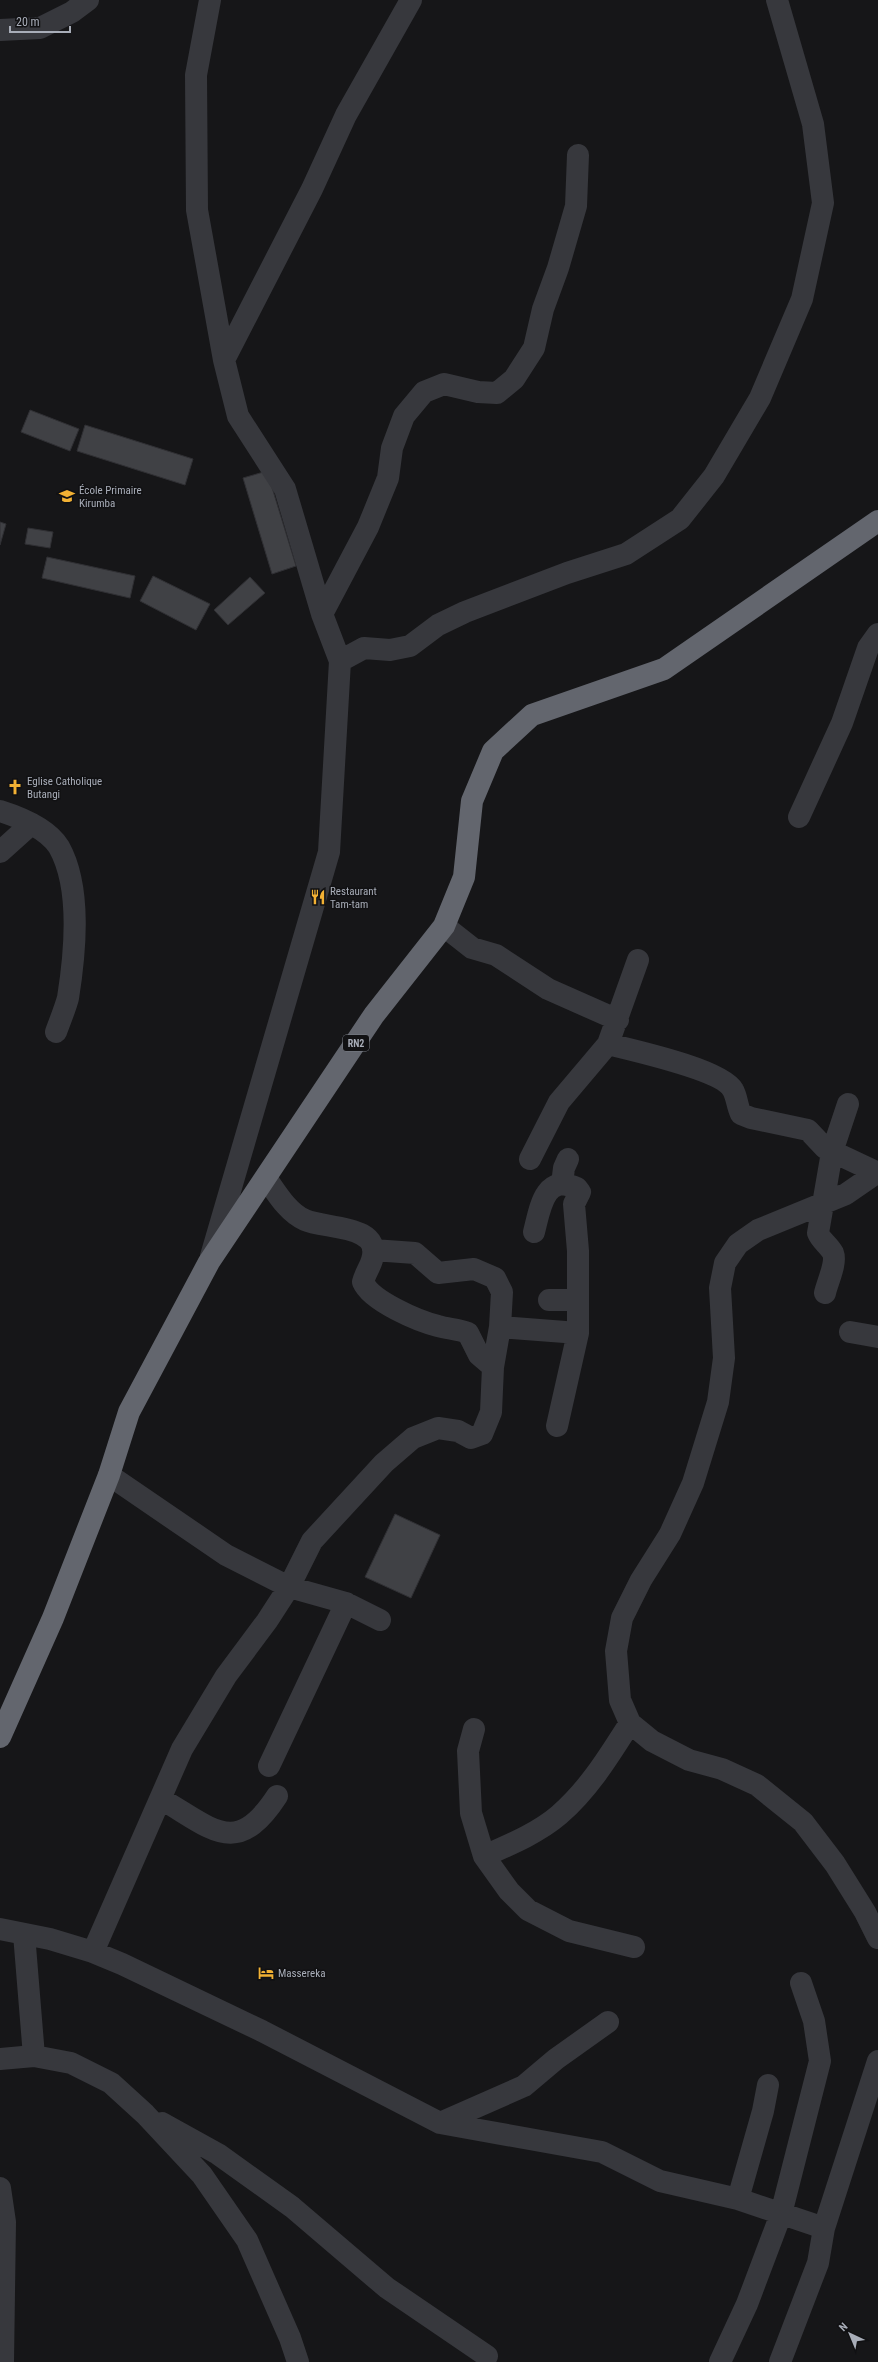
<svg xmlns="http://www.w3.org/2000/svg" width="878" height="2362" font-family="'Roboto Condensed',sans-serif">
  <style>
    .building { fill: #404145; stroke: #303034 }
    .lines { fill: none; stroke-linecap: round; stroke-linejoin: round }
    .minor { stroke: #37383d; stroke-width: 22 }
    .highway { stroke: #63666e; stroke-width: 22 }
    .labels { text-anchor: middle; stroke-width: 3; stroke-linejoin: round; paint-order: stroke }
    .shield { fill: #111113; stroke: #7b7e86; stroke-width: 1 }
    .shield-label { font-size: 10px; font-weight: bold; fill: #a8adb8 }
    .poi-label { font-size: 11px; fill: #a8adb8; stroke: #111113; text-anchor: start }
  </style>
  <rect width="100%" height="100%" fill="#161618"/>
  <path class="building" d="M30 410 79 429 70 451 21 432Z
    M85 425 193 459 185 485 77 451Z
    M267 471 296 566 272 574 243 478Z
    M0 522 6 524 0 545Z
    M28 528 53 532 50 548 25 544Z
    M47 557 135 576 130 598 42 578Z
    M153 576 210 604 196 630 140 601Z
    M250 577 265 593 228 625 214 610Z
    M395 1514 440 1535 411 1598 365 1577Z"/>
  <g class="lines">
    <path class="minor" d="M210 0 196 75 197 210 224 360 238 416 285 489 322 614 340 661 329 852 211 1256
      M0 30 40 28 72 12 88 0
      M224 360 312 189 346 115 411 0
      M322 614 368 527 388 478 392 448 404 416 424 392 444 384 478 392 497 393 514 379 534 348 543 309 558 268 576 206 578 155
      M340 661 364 648 390 650 410 646 438 625 465 612 567 573 626 554 680 519 714 476 760 398 802 299 823 203 813 124 777 0
      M0 811C19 817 48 829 59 847 82 888 75 954 68 998 65 1009 60 1021 56 1032
      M799 817 842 723 868 648 878 634
      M0 852 30 825
      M444 926 472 948 496 955 548 989 618 1020
      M608 1044C632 1050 723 1070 733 1090 737 1097 737 1106 741 1114L751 1118 808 1130 825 1148 878 1173
      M530 1159 559 1102 608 1044 638 960
      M878 1172 846 1194 758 1230 738 1244 725 1263 720 1288 724 1358 718 1402 693 1483 670 1534 641 1580 622 1618 616 1651 620 1700 630 1723 652 1741 689 1760 722 1769 757 1785 803 1822 835 1864 865 1912 878 1938
      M562 1184 564 1168 568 1159
      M534 1232C540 1209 544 1173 577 1188L580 1192 574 1204 578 1251V1333L557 1426
      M373 1250 415 1253 438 1273 474 1269 495 1278 502 1292 500 1327 493 1367
      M825 1293C827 1283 837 1263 833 1253 829 1245 821 1241 818 1233L832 1152 848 1104
      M549 1300H578
      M500 1327 578 1333
      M850 1332 878 1337
      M109 1475 226 1555 289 1587 346 1603 380 1620
      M474 1729 468 1751 471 1813 484 1856 509 1891 528 1910 569 1931 634 1947
      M269 1766 346 1603
      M161 1799C212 1828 236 1859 277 1796
      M484 1856C509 1845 538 1833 559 1815 589 1789 609 1756 630 1723
      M0 1929 50 1939 93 1952 122 1964 262 2031 440 2123 602 2152 660 2181 738 2199 824 2228
      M24 1934 34 2056
      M93 1952 182 1749 226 1676 267 1621 289 1587 312 1541 384 1463 413 1438 438 1428 458 1431 471 1438 482 1434 491 1412 493 1367 479 1355 468 1333C458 1329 448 1329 438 1326 418 1321 371 1301 363 1282 365 1274 370 1267 372 1260 383 1224 324 1229 305 1220 288 1213 276 1192 266 1178
      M0 2059 34 2056 71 2063 111 2083 145 2114 202 2175 247 2240 290 2338 298 2362
      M162 2123 218 2154 292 2207 387 2288 487 2356
      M440 2123 524 2086 556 2059 608 2022
      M0 2188 5 2222 3 2362
      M738 2199 763 2111 768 2085
      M720 2362 747 2304 781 2214 820 2061 814 2021 801 1983
      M780 2362 818 2263 824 2228 878 2061"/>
    <path class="highway" d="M0 1737 53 1618 109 1475 129 1412 209 1262 374 1015 444 926 464 877 472 801 493 751 532 715 664 669 878 521"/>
  </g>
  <defs>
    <symbol id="school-bare" viewBox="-9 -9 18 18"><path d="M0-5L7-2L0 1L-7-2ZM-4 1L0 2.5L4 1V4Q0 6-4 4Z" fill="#f2b134" stroke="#111113" stroke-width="2.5" paint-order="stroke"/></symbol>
    <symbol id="church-bare" viewBox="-9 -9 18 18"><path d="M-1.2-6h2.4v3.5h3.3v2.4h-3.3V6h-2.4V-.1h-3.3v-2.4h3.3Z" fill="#f2b134" stroke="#111113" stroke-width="2.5" paint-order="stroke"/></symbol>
    <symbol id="restaurant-bare" viewBox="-9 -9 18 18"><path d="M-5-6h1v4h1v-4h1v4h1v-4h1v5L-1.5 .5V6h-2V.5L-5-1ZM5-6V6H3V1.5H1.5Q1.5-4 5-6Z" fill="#f2b134" stroke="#111113" stroke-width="2.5" paint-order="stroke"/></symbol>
    <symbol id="hotel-bare" viewBox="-9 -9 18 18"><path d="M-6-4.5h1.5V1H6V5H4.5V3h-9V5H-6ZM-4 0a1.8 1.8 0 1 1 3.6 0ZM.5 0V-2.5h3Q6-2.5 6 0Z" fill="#f2b134" stroke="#111113" stroke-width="2.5" paint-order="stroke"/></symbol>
  </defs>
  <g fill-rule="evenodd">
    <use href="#school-bare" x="56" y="485" width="22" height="22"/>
    <use href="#church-bare" x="4" y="776" width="22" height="22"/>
    <use href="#restaurant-bare" x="307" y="886" width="22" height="22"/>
    <use href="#hotel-bare" x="255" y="1962" width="22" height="22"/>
  </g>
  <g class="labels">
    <rect class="shield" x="343" y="1035" width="26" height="16" rx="3"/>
    <g class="shield-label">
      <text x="356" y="1047">RN2</text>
    </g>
    <g class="poi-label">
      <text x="79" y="494">École Primaire<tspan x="79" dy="13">Kirumba</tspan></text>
      <text x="27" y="785">Eglise Catholique<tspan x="27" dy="13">Butangi</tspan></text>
      <text x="330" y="895">Restaurant<tspan x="330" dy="13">Tam-tam</tspan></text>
      <text x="278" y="1977">Massereka</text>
    </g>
  </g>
  <g transform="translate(850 2334) rotate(316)" stroke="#111113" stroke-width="3" paint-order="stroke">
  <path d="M0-3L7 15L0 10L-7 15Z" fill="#a8adb8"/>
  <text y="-6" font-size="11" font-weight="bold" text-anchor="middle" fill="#a8adb8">N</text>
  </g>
  <path d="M10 26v6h60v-6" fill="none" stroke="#a8adb8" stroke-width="2"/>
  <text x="16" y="26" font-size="12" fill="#a8adb8" stroke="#111113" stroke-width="3" paint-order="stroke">20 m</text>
</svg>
